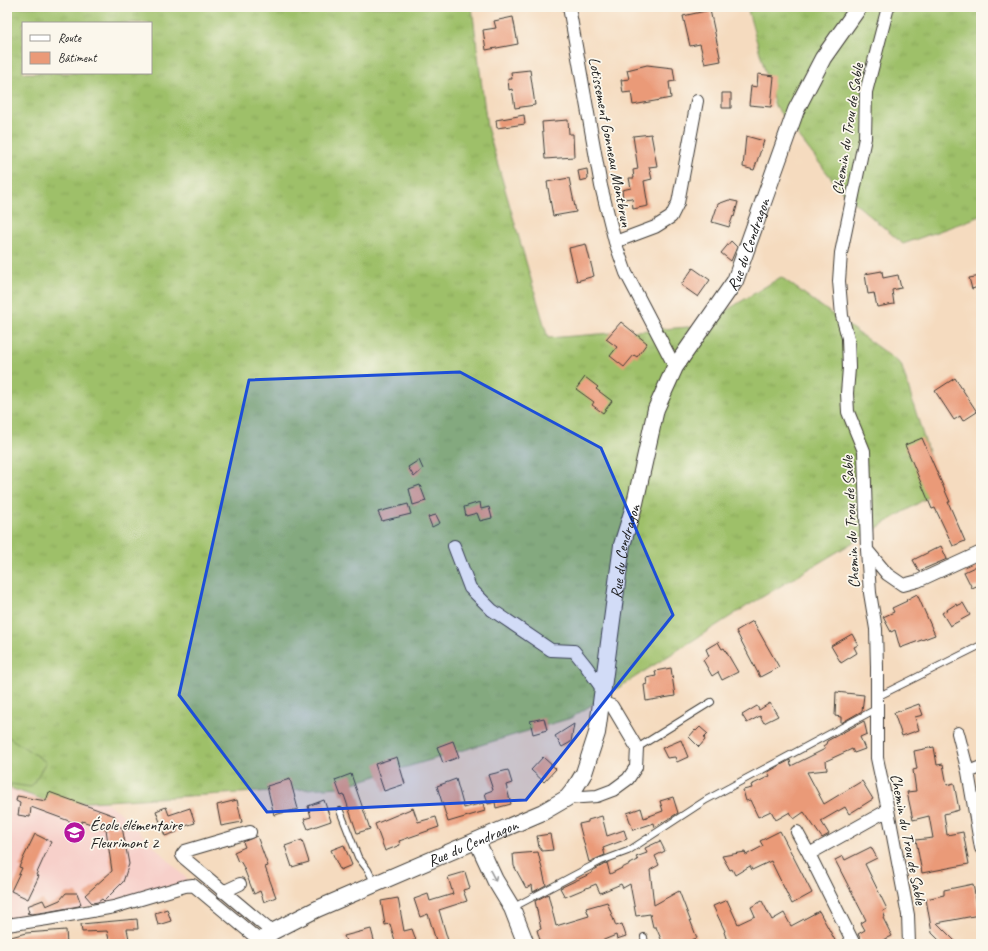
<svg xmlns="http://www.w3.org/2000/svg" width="988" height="951" font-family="Caveat,sans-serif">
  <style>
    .built { fill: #f7d0ca }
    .grass { fill: url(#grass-tufts); stroke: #5d6e42; fill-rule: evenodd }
    .pitch { fill: #9ec069; stroke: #5d6e42 }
    .building { fill: #ea9a78 }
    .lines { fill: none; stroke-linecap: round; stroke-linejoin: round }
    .lane-casing { stroke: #3d3934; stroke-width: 8 }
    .street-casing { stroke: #3d3934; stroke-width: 14 }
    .secondary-casing { stroke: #3d3934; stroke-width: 18 }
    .lane { stroke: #fff; stroke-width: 6 }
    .street { stroke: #fff; stroke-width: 12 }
    .secondary { stroke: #fff; stroke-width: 16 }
    .oneway { stroke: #999 }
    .marked { fill: #1d4ed8; fill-opacity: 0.2; stroke: #1d4ed8; stroke-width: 3; stroke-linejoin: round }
    .labels { text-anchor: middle; stroke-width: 3.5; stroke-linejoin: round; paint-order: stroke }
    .street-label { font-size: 16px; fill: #1c1c1c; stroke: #fbf7ec }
    .poi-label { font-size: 16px; fill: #1c1c1c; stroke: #fbf7ec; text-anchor: start }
  </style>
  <defs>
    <pattern id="grass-tufts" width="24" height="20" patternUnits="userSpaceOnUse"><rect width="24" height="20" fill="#9ec069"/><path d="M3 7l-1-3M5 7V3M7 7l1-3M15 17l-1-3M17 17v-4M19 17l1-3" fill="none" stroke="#88a45a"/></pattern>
  </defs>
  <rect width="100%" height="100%" fill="#fbf7ec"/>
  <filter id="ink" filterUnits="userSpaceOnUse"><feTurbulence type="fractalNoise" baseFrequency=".025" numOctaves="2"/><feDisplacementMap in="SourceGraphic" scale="8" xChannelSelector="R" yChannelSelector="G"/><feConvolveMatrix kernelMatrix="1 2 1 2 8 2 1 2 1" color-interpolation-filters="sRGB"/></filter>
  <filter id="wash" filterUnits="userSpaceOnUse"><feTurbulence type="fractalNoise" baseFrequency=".012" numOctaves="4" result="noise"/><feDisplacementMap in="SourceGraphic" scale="16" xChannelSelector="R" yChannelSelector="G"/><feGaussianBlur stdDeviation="0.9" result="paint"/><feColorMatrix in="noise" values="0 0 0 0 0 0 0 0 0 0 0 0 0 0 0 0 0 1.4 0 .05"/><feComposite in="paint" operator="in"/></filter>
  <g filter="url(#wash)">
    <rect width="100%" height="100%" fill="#f5dbbf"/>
    <path class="built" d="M46 762 122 814 193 885 7 925V804L10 784Z"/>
    <path class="grass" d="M7 7H472L487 127 548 338 701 326 781 277 901 364 940 490 739 611 571 718 340 787 55 804 7 787ZM23 23H151V73H23Z
      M747 7H981V216L903 244 842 192 775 106Z"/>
    <path class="pitch" d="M7 736 46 762 31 787 10 784 7 804Z"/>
    <g id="blocks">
      <path class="building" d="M710 10 721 61 705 64 700 44 690 46 683 16Z
        M513 17 518 44 486 50 483 30 496 28 494 21Z
        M647 65 673 68 675 81 669 82 671 98 633 105 631 92 623 93 621 80 629 79 627 70Z
        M530 70 535 105 515 108 512 89 509 90 508 79H512L511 72Z
        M758 74 774 76 771 107 749 105 751 86 757 87Z
        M722 93H731V108H722Z
        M524 115 525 124 497 128 496 120Z
        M568 120 569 134H573L574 157 545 159 542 122Z
        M651 134 657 166 649 167 652 179 644 181 648 206 633 209 632 198 623 199 622 190 631 188 629 178H634L633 170 638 169 633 136Z
        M746 136 764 141 754 170 743 167Z
        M587 169 588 179 580 181 578 171Z
        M569 178 576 212 553 216 547 182Z
        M729 200 738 202 734 217 733 216 729 227 712 222 718 204Z
        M731 241 737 247 731 261 721 253Z
        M586 244 594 276 577 281 569 248Z
        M693 268 710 280 698 297 681 285Z
        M882 271 883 278 898 275 901 288 892 290 894 304 877 307 874 293 868 294 865 274Z
        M981 276V286L972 289 969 278Z
        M621 322 647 343 637 357 634 355 624 367 610 356 617 347 606 339Z
        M585 377 598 387 596 389 612 401 603 413 592 405 594 402 576 389Z
        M955 378 977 412 963 421 960 416 954 420 935 391Z
        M922 438 950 502H948L965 541 953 546 935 508 932 509 905 445Z
        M419 460 423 469 414 477 408 467Z
        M420 485 426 501 413 505 409 489Z
        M480 502 481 509 489 507 492 518 480 521 477 513 466 516 464 507Z
        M408 504 411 514 382 521 378 512Z
        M436 515 440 523 432 527 428 517Z
        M941 546 947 559 919 571 913 560Z
        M981 564V584L972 588 964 572Z
        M917 594 935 635 900 648 895 630 891 632 883 617 894 612 892 608 907 601 906 600Z
        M963 603 970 615 950 626 942 613 956 604 957 606Z
        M753 621 779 667 760 677 736 631Z
        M852 634 858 645 854 647 857 653 841 663 831 646Z
        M718 642 722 649 724 648 738 672 722 680 718 672 712 676 703 660 709 656 706 649Z
        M671 668 675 696 646 701 644 685 647 684 646 678 656 676 655 671Z
        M836 692 864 695 862 711 841 723V717L835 716Z
        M770 703 778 716 764 723 760 716 747 723 742 715 757 706 759 710Z
        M919 704 923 715 915 717 919 730 902 736 894 713Z
        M544 718 547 730 533 734 530 721Z
        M864 721 867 734 860 737 865 749 854 753 852 749 826 761 827 770 807 772 824 804 862 781 873 799 849 814 845 807 821 821 829 834 822 838 804 812 794 819 790 812 776 820 771 811 758 817 750 800 746 801 743 790 752 788 751 785 770 776 768 772 790 760 791 766 825 749 823 746 826 744 827 741Z
        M574 724 571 742 562 747 555 736Z
        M700 727 708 734 704 738 705 740 699 747 689 737 695 730 696 731Z
        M681 740 688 757 677 762 675 757 667 758 662 748Z
        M453 741 459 757 443 763 437 747Z
        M934 747 937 765 943 764 947 785 954 783 959 810 944 814 947 835 963 832 969 864 922 873 916 840 933 838 929 816 913 820 907 792 916 791 913 770 917 769 914 751Z
        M397 757 405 784 384 791 375 764Z
        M543 757 556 769 544 782 531 770Z
        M508 770 512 783 506 785 511 804 496 808 495 802 488 804 485 793 493 790 488 775Z
        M351 774 370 829 357 833 344 795 341 796 335 780Z
        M290 779 298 809 274 815 267 786Z
        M456 779 464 808 483 803 485 811 448 822 437 786Z
        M49 792 115 816 110 828 122 827 129 864 123 882 104 901 102 899 98 902 92 903 85 895 112 871 106 829 82 821 80 825 31 807 30 817 18 815 20 803 16 801 17 796 46 801Z
        M673 797 678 813 655 827 654 823 633 830 627 813 641 808 644 818 663 811 660 801Z
        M237 800 242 822 221 826 217 805Z
        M324 800 331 821 308 829 304 819 311 817 308 806Z
        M166 807 169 815 190 808 195 823 176 829 177 832 165 836 156 811Z
        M413 808 418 822 436 817 439 827 399 841 400 845 385 851 375 824Z
        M602 816 607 836 624 830 627 839 603 848 605 855 589 862 579 824 588 822V820Z
        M780 831 812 893 792 904 771 861 752 870 750 866 735 875 732 869 730 870 722 856 745 852 746 855 763 846 760 841Z
        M35 834 51 842 36 875 39 876 28 899 11 891 22 868 19 867Z
        M550 834 553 850 542 851 539 847 537 836Z
        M257 836 268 866 265 867 276 897 264 902 260 891 254 894 243 866 240 861 238 862 234 852 245 847 243 842Z
        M302 840 309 862 292 867 285 846Z
        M660 841 665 851 655 856 659 865 650 870 654 905 679 891 697 938 681 944H663L656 927H653L650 914 636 916 630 884 623 888 621 884 600 893 596 884 565 897 560 888 592 873V871L607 863 610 874 638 860 636 857 647 853 645 848Z
        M344 845 352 865 340 870 331 850Z
        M871 847 877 858 865 864 887 909 883 911 885 917 883 918 892 936 875 944H863L858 934 865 930 861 923 866 920 835 860 843 856 845 860Z
        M538 852 546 885 533 892 532 885 526 888 514 866 513 854Z
        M465 872 470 888 463 890 467 901 439 910 449 944H437L428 914 420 917 414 899 428 894 430 901 453 894 448 877Z
        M973 884 979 915 937 923 958 944H943L932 933 926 899 944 895V890Z
        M66 893H77L81 904 79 906 46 912 32 914 27 913 29 912 27 906 43 900 46 906 60 900Z
        M548 894 556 926 589 916 586 908 607 902 616 926 622 924 626 936 617 939 616 935 594 944H541L537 930 541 929 535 901Z
        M398 898 404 931 412 929 416 940 403 944H396L390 924 385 925 381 901Z
        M727 900 738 924 755 916 751 907 762 901 772 920 784 913 791 926 819 911 837 944H728L724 932 725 931 713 906Z
        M167 909 171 921 158 925 155 913Z
        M137 919 138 929H127L130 944H110L107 931 82 932 81 924Z
        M371 929 375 944H347L344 936Z
        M66 930 67 944H7V938L26 933Z"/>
    </g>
  </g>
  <g filter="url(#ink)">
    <use href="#blocks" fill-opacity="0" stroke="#3d3934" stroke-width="1"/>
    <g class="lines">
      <defs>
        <path id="lane" d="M877 697 981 645
          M637 748 711 702
          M340 811 358 857 368 870 375 884
          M512 908 601 861 628 851 706 800 876 709
          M644 937 645 944"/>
        <path id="street" d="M569 7 601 186 615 242 626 273 675 367
          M888 7 866 92 865 138 841 253 839 281 842 316 848 338 849 368 847 393 848 412 864 451 867 550 870 593 876 629 877 667V758L888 810 908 915 909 944
          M615 242 655 227 671 217 678 203 697 101
          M454 546 470 588 492 610 551 650 574 651 586 666 603 690
          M867 550 887 574 903 585 918 581 981 552
          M958 733 968 772
          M981 767 968 772 981 848
          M567 798 597 796 613 790 628 779 636 767 637 748 612 706 601 702
          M250 832 185 851 182 855 184 858 272 932
          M797 832 809 854 854 944
          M809 854 888 810
          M223 892 240 884
          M7 925 47 919 114 907 185 886 193 885 260 941"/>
        <g id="secondary">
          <path d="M477 841 495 880 512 908 526 944"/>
          <path id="s1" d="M257 944 272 932 317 909 543 812 567 798 575 788 584 773 597 733 622 545 635 503 656 409 675 367 735 281 796 110 823 58 859 7"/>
        </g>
      </defs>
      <use href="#lane" class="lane-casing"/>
      <use href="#street" class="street-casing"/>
      <use href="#secondary" class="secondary-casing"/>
      <use href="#lane" class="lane"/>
      <use href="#street" class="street"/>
      <use href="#secondary" class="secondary"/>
    </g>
    <defs><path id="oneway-shaft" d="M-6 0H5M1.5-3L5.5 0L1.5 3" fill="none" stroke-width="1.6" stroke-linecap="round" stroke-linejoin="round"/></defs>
    <use class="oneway" href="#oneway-shaft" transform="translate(493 876) rotate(62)"/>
  </g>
  <path class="marked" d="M460 372 601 448 673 615 526 800 267 812 179 695 249 380Z"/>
  <defs>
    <symbol id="school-disc" viewBox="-11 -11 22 22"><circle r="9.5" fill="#b5179e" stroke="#fbf7ec"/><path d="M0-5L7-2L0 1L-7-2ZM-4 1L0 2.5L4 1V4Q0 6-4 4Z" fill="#fff"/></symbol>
  </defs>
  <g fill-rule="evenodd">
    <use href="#school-disc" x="62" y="820" width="25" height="25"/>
  </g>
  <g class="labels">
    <g class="street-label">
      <text transform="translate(847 129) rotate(-81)" y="6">Chemin du Trou de Sable</text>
      <text transform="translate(611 142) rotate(79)" y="6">Lotissement Gonneau Montbrun</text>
      <text dy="6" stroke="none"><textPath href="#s1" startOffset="936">Rue du Cendragon</textPath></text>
      <text transform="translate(850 522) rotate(-93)" y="6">Chemin du Trou de Sable</text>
      <text dy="6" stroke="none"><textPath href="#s1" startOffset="600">Rue du Cendragon</textPath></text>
      <text transform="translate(909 839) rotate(79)" y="6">Chemin du Trou de Sable</text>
      <text dy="6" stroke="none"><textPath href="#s1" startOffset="239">Rue du Cendragon</textPath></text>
    </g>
    <g class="poi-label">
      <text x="90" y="830">École élémentaire<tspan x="90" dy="18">Fleurimont 2</tspan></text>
    </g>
  </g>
  <rect width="988" height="951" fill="none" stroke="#fbf7ec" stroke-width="24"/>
  <rect x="22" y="22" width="130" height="52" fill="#fbf7ec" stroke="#a29f99"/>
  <rect x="30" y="35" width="20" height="6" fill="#ffffff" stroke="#a29f99"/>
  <text x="58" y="42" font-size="12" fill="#1c1c1c">Route</text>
  <rect x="30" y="52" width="20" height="12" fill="#ea9a78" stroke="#a29f99"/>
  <text x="58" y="62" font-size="12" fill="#1c1c1c">Bâtiment</text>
</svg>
